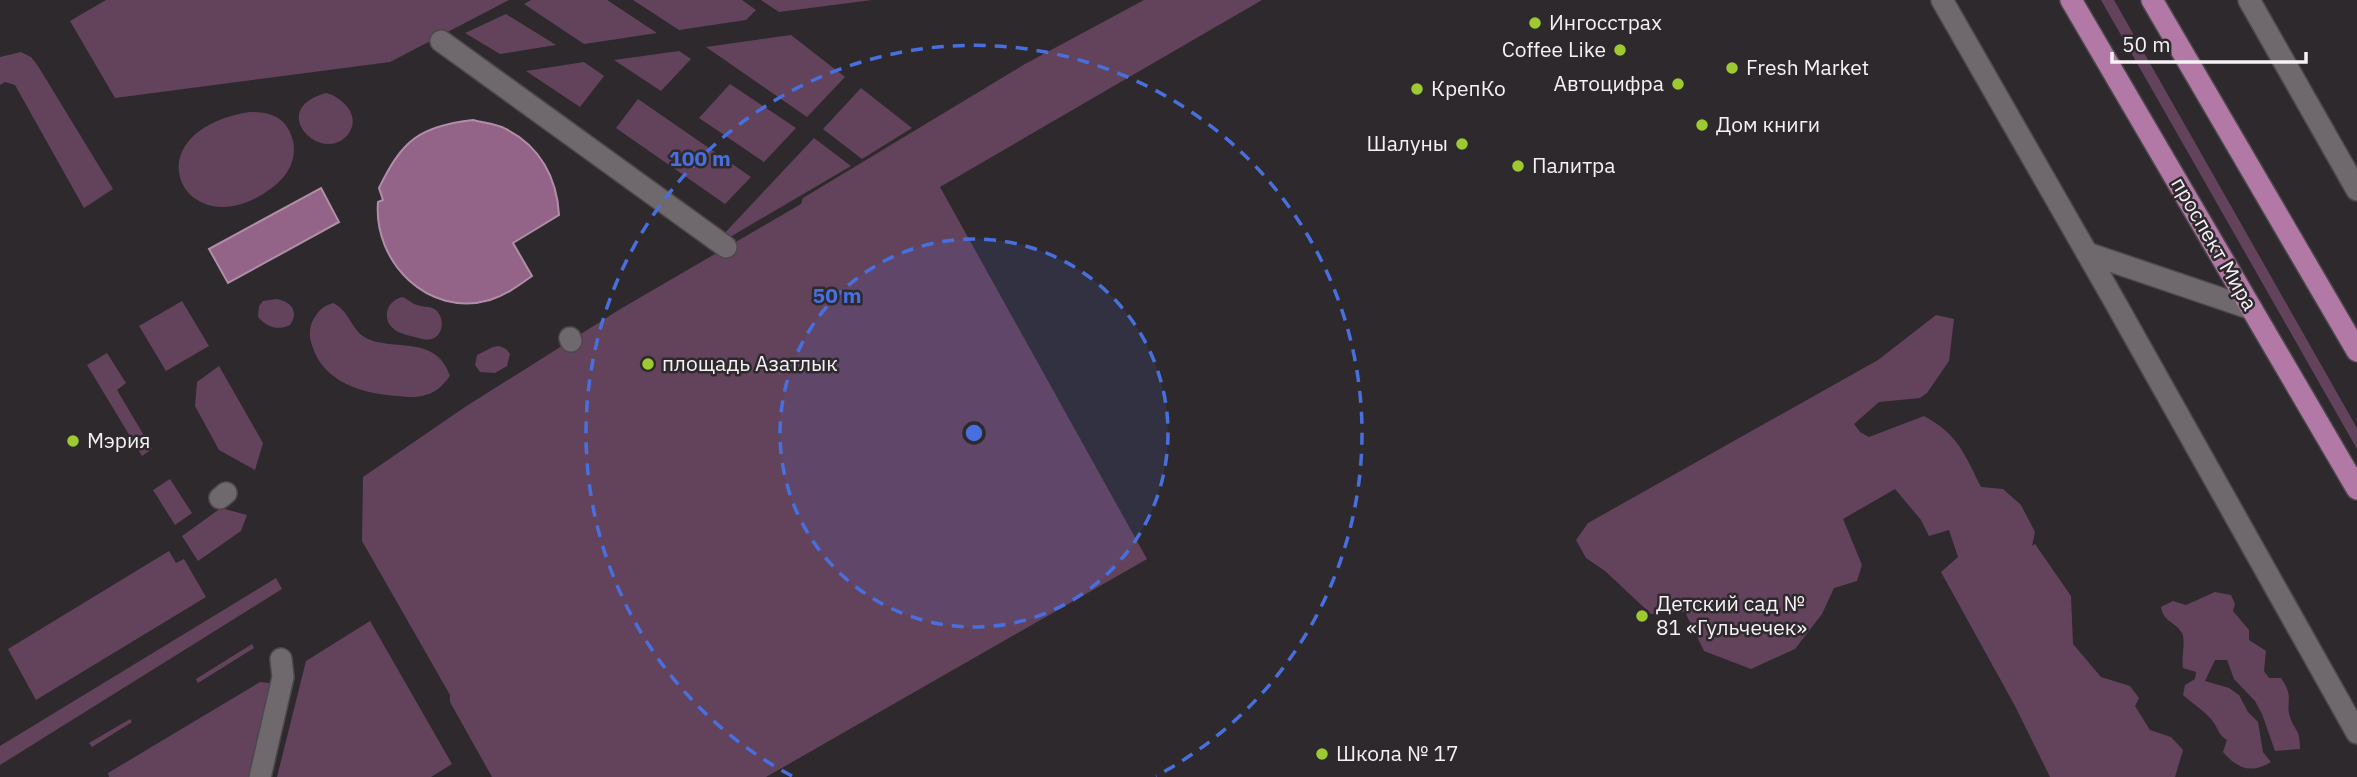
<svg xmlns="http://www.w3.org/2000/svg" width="2357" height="777" font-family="'IBM Plex Sans',sans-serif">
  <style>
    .green { fill: #63435b }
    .water { fill: #936388; stroke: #b08ea8; stroke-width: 2 }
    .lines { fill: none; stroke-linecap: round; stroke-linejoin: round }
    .street-casing { stroke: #4c484b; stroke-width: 24 }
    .primary-casing { stroke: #4c484b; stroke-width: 24 }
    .street { stroke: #6f696e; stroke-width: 21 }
    .primary { stroke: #b379a6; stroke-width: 21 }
    .ring { fill: none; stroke: #486fde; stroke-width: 3.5; stroke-dasharray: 12 9 }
    .poi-dot { fill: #9dca30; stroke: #2e292d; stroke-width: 2.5 }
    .labels { text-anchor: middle; stroke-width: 5; stroke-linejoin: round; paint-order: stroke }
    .poi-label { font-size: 21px; fill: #f5f1f4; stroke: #2e292d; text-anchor: start }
    .street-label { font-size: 21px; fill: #f5f1f4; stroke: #2e292d }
    .centre { fill: #486fde; stroke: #2e292d; stroke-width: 3.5 }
    .ring-label { font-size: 21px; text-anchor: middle; font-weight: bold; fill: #486fde; stroke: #2e292d; stroke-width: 5; stroke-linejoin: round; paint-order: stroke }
  </style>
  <rect width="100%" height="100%" fill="#2e292d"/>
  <path class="green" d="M106 0H509L390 62 115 98 70 21Z
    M531 0H607L657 33 584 44 524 4Z
    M633 0H742L756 10 746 20 679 30Z
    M761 0H872L779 12Z
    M1144 0H1262L940 187 1147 559 766 777H492L450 702V695L362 541 363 477 465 407 622 308 801 204 803 198 1025 64Z
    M2101 0H2114L2357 428V449Z
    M506 14 556 45 500 54 465 33Z
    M791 35 845 77 807 117 706 47Z
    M679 51 691 59 661 91 614 60Z
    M21 52 31 57 38 66 113 189 84 208 15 85 5 82 0 85V57Z
    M584 62 604 76 580 107 526 71Z
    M730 84 796 128 764 162 699 118Z
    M861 88 912 128 862 159 823 129Z
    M326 93C342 97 361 115 349 133 324 168 264 110 326 93Z
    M638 99 751 177 725 204 616 128Z
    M249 112C271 112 287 117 293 141 297 159 288 176 273 187 187 254 124 133 249 112Z
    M814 138 851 166 725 240 721 237Z
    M402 297C408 299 411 303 417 305 424 308 431 305 437 311 448 324 439 344 422 339 413 336 402 335 395 330 381 320 386 301 402 297Z
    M277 299C292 302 299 312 290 325 277 331 267 327 258 317L259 306 263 301Z
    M182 301 209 346 166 371 139 326Z
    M333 303C349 310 351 330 366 338 394 352 436 334 450 376 444 384 436 393 425 395 417 398 407 397 398 396 364 394 323 383 312 345 309 337 309 328 313 320 319 310 323 306 333 303Z
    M1936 315 1954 319 1949 361 1927 393 1920 398 1879 402 1854 424 1860 432 1869 437 1924 416C1958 434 1965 455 1981 487L2003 489 2021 505 2035 532 2032 546 2035 544 2071 596 2073 644 2101 677 2130 686 2139 698 2135 706 2150 730 2171 737 2183 750 2175 777H2050L2015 706 1941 572 1958 557 1949 530 1929 536 1921 520 1895 489 1843 519 1862 565 1857 581 1834 588 1822 614 1795 649 1751 669 1704 651 1685 612 1651 614 1605 571 1586 558 1576 540 1588 523 1878 360Z
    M499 346 506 349 510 354 507 366 495 373 480 372 475 365 477 355 493 347Z
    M107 353 126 383 117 390 152 449 142 456 87 365Z
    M219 366 263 443 255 470 219 450 195 406 197 382Z
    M170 479 192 513 175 525 153 490Z
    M221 508 247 515 241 531 198 561 182 536Z
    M169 551 176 563 184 559 206 597 36 700 8 649Z
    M276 578 282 589 0 765V746Z
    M2215 592 2231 595 2235 604 2233 611 2249 630V640L2266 651 2264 671 2269 678H2281C2295 698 2285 701 2290 717 2295 732 2300 728 2300 749L2275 751 2262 714 2255 701 2234 679 2227 660H2215L2205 681 2229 688 2239 695 2248 712 2258 722 2263 752 2271 762C2251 774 2238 769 2223 752L2227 740C2217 734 2218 726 2210 718 2202 709 2192 703 2183 695L2185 685 2195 679 2196 672 2183 668C2181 657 2186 642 2182 633 2175 621 2164 623 2161 607L2173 601 2186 605Z
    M370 621 452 764 431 777H277L306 661Z
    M252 644 254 648 198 683 196 679Z
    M260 682 269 683 273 686 253 777H109L108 773Z
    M130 719 132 722 92 747 89 743Z"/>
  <path class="water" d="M473 120C484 123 497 124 506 129 540 146 557 178 559 215L513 243 532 276C518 286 506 295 490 300 428 318 373 262 378 202L383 200 379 188C402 140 420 126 473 120Z
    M321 188 339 222 228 283 209 249Z"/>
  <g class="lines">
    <defs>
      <path id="street" d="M1942 0 2111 295 2357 733
        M2249 0 2357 190
        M441 41 726 247
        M2087 253 2252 309
        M570 338 571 341
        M220 498 226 493
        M260 777 283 677 281 659"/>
      <path id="primary" d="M2071 0 2357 489
        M2152 0 2357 351"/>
    </defs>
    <use href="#street" class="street-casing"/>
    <use href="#primary" class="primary-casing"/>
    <use href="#street" class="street"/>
    <use href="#primary" class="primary"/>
  </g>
  <circle cx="974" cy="433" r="194" fill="#486fde" fill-opacity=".12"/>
  <g class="ring">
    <circle cx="974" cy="433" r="194"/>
    <path d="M792 776A388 388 0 1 1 1156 776"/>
  </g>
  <g class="poi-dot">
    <circle cx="1535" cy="23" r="7"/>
    <circle cx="1620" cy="50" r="7"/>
    <circle cx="1732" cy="68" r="7"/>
    <circle cx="1678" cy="84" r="7"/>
    <circle cx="1417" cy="89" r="7"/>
    <circle cx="1702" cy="125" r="7"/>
    <circle cx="1462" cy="144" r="7"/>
    <circle cx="1518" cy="166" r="7"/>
    <circle cx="648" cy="364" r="7"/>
    <circle cx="73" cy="441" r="7"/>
    <circle cx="1642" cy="616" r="7"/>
    <circle cx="1322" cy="754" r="7"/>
  </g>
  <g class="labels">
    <g class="poi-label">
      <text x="1549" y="30">Ингосстрах</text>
      <text x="1606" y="57" text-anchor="end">Coffee Like</text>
      <text x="1746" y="75">Fresh Market</text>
      <text x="1664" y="91" text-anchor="end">Автоцифра</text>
      <text x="1431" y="96">КрепКо</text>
      <text x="1716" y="132">Дом книги</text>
      <text x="1448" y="151" text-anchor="end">Шалуны</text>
      <text x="1532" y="173">Палитра</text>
      <text x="662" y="371">площадь Азатлык</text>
      <text x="87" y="448">Мэрия</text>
      <text x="1656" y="611">Детский сад №<tspan x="1656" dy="24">81 «Гульчечек»</tspan></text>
      <text x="1336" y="761">Школа № 17</text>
    </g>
    <g class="street-label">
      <text transform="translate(2214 244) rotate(60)" y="7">проспект Мира</text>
    </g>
  </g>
  <circle cx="974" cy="433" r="10" class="centre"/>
  <g class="ring-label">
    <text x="700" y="166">100 m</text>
    <text x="837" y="303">50 m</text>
  </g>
  <path d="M2112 52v10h194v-10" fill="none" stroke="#f5f1f4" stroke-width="3.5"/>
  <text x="2122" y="52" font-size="21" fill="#f5f1f4" stroke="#2e292d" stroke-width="5" paint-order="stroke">50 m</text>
</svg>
